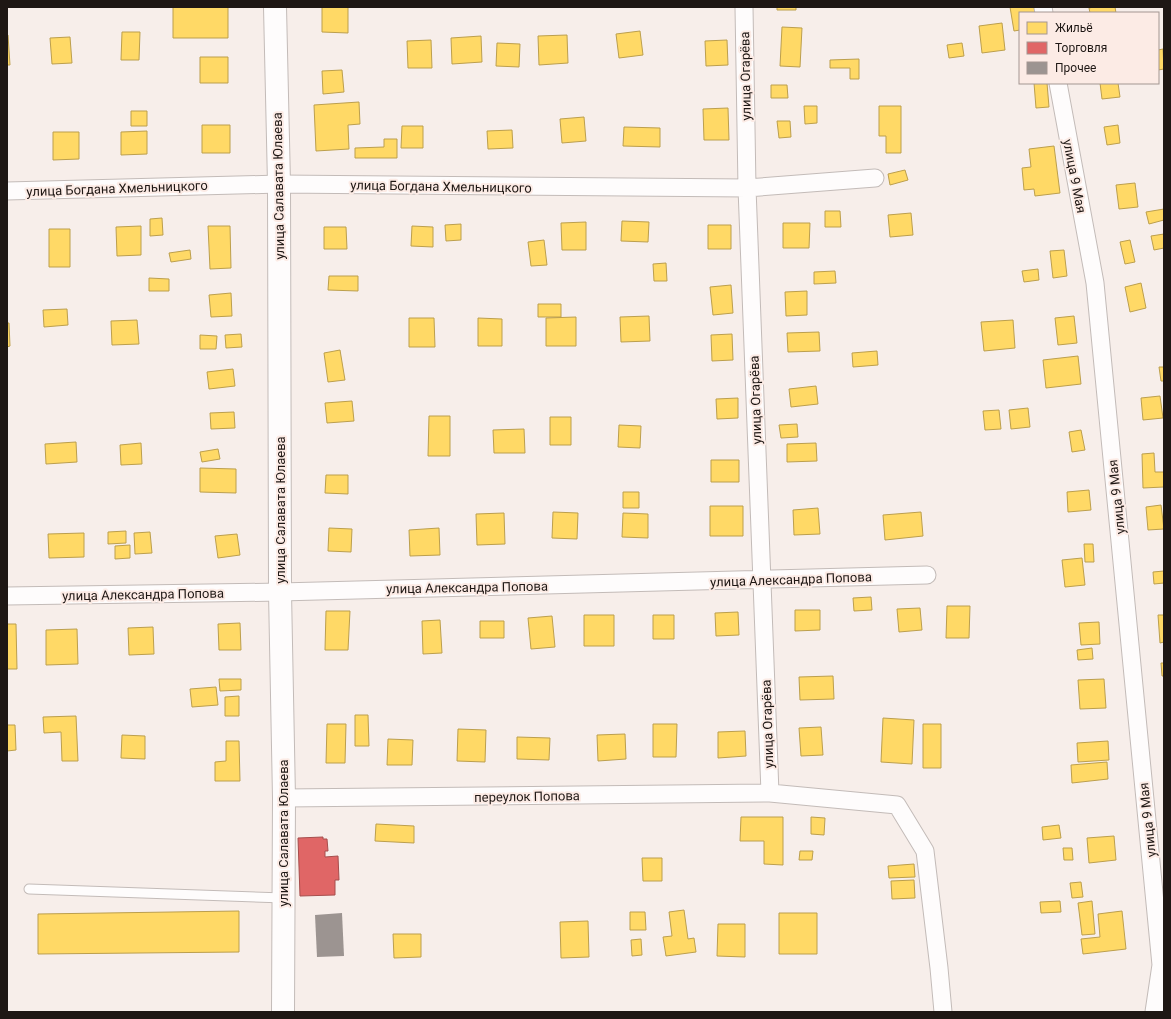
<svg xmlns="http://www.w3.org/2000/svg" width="1171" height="1019" font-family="Roboto,sans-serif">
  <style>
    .homes { fill: #ffd966; stroke: #bc9f4d }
    .shops { fill: #e06666; stroke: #a64e4d }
    .building { fill: #9c9491 }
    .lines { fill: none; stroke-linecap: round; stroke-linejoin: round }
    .service-casing { stroke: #c3bbb8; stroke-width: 11 }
    .minor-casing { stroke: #c3bbb8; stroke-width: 19 }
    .tertiary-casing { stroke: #c3bbb8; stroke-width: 24 }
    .service { stroke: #fefcfc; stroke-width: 9 }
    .minor { stroke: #fefcfc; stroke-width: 17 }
    .tertiary { stroke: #fefcfc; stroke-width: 22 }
    .labels { text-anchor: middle; stroke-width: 4; stroke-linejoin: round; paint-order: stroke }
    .street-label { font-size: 13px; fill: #1e1714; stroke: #fcebe5 }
  </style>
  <rect width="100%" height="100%" fill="#f7eeea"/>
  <path class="homes" d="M173 7H228V38H173Z
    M322 7H348V33L322 32Z
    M777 7H796V10H777Z
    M1010 7H1034L1035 13H1020V30L1014 31Z
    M1094 7H1115L1116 13H1090L1089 8Z
    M1002 23 1005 50 982 53 979 26Z
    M782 27 802 28 800 67 780 66Z
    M640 31 643 55 619 58 616 34Z
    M122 32H140L139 60H121Z
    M7 35H8L10 65H7Z
    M567 35 568 63 539 65 538 36Z
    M481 36 482 62 452 64 451 38Z
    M70 37 72 63 52 64 50 38Z
    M431 40 432 68H408L407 41Z
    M727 40 728 65 706 66 705 41Z
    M497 43 520 44 519 67 496 66Z
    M962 43 964 56 949 58 947 45Z
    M1163 49 1164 69 1158 70V50Z
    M200 57H228V83H200Z
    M859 59V79H850V68H830V60Z
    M342 70 344 92 323 94 322 71Z
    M1034 83H1047L1049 107 1036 108Z
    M1100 83H1118L1120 97 1102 99Z
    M771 85H787L788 98H771Z
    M359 102 360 124 348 125 349 149 316 151 314 105Z
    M804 106H817V123L805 124Z
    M879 106H901V153H886V136H879Z
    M728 108 729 140H704L703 109Z
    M131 111H147V126H131Z
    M584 117 586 141 562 143 560 119Z
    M777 121H790L791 137 779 138Z
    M202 125H230V153H202Z
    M1118 125 1120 143 1107 145 1104 127Z
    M402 126H423V148H401Z
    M624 127 660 128V147L623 146Z
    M512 130 513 148 488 149 487 131Z
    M147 131V154L121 155V132Z
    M53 132H79V159L53 160Z
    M384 139H397V158H355V148L384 147Z
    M1054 146 1060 193 1035 196 1034 189 1024 190 1022 168 1031 167 1029 149Z
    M905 170 908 180 890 185 888 174Z
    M1135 183 1138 207 1119 209 1116 185Z
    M1164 209V220L1149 224 1146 212Z
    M825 211H840L841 227H825Z
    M911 213 913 235 890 237 888 215Z
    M162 218 163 235 150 236V219Z
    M622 221 649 222 648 242 621 241Z
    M586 222V250H562L561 223Z
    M783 223H810L809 248H783Z
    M461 224V240L446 241 445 225Z
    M708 225H731V249H708Z
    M141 226V255L117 256 116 227Z
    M208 226H230L231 268 210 269Z
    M412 226 433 227V247L411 246Z
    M324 227H346L347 249H324Z
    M49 229H70V267H49Z
    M1164 234V248L1154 250 1151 236Z
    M544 240 547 265 531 266 528 242Z
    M1130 240 1135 262 1125 264 1120 242Z
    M190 250 191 259 171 262 169 253Z
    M1064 250 1067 276 1053 278 1050 251Z
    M666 263 667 281H654L653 264Z
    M1038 269 1039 280 1024 282 1022 271Z
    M835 271 836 283 814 284V272Z
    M329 276H358V291L328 290Z
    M149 278 169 279V291H149Z
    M1141 283 1146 308 1130 312 1125 287Z
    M731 285 733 313 713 315 710 287Z
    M807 291V315L786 316 785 292Z
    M231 293 232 316 211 317 209 295Z
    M538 304H561V317H538Z
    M67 309 68 325 44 327 43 310Z
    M649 316 650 341 621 342 620 317Z
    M1074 316 1077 343 1058 345 1055 318Z
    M576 317V346H546V318Z
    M409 318H434L435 347H409Z
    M478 318 502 319V346H478Z
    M137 320 139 344 112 345 111 321Z
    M1013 320 1015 348 984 351 981 322Z
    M7 323H9L10 346 7 347Z
    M819 332 820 351 788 352 787 333Z
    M241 334 242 347 226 348 225 335Z
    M732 334 733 360 712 361 711 335Z
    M200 335 217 336 216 349H200Z
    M340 350 345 380 328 382 324 353Z
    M877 351 878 365 853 367 852 353Z
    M1078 356 1081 384 1046 388 1043 360Z
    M1159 367H1164V381H1161Z
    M233 369 235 386 209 389 207 372Z
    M816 386 818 404 791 407 789 389Z
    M1160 396 1163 418 1143 420 1141 398Z
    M738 398V418L717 419 716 399Z
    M352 401 354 421 327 423 325 403Z
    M1028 408 1030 427 1011 429 1009 410Z
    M999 410 1001 429 985 430 983 411Z
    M234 412 235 428 211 429 210 413Z
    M429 416H450V456H428Z
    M550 417H571V445H550Z
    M797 424 798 437 781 438 779 425Z
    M619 425 641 426 640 448 618 447Z
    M524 429 525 453H494L493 430Z
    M1081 430 1085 450 1072 452 1069 432Z
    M76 442 77 462 46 464 45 444Z
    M141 443 142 464 121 465 120 445Z
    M816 443 817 461 787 462V444Z
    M218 449 220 459 202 462 200 452Z
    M1154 453 1155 472H1164V487L1143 488 1142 454Z
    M711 460H739V482H711Z
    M200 468 236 469V493L200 492Z
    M326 475H348V494L325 493Z
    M1089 490 1091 510 1068 512 1067 492Z
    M623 492H639V508H623Z
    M1161 505 1164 529 1148 530 1146 507Z
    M710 506H743V536H710Z
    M818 508 820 534 794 535 793 510Z
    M553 512 578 513 577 539 552 538Z
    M921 512 923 536 885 540 883 515Z
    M504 513 505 544 477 545 476 514Z
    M623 513 648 514V538L622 537Z
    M329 528 352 529 351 552 328 551Z
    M439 528 440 555 410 556 409 530Z
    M126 531V543L108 544V532Z
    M150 532 152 553 135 554 134 533Z
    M84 533V557L49 558 48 534Z
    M237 534 240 555 218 558 215 536Z
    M1084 544H1093L1094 562H1085Z
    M130 545V558L115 559V546Z
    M1082 558 1085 585 1065 587 1062 560Z
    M1164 571V583L1154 584 1153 572Z
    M871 597 872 610 854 611 853 598Z
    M947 606H970L969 638H946Z
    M920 608 922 630 899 632 897 609Z
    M795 610H820V630L795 631Z
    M326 611H350L348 650H325Z
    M738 612 739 635 716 636 715 613Z
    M584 615H614V646H584Z
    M653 615H674V639H653Z
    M1158 615H1164V642L1160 643Z
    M552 616 555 647 531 649 528 618Z
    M440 620 442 653 423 654 422 621Z
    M480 621H504V638H480Z
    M1099 622 1100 644 1081 645 1079 623Z
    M240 623 241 650H219L218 624Z
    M7 624H16L17 669H7Z
    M153 627 154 654 129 655 128 628Z
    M77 629 78 664 46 665V630Z
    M1092 648 1093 659 1078 660 1077 650Z
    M1161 663H1164V676H1162Z
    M833 676 834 699 800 700 799 677Z
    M219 679H241V690L220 691Z
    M1104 679 1106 708 1080 709 1078 680Z
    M216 687 218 705 192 707 190 689Z
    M239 696V716H225V697Z
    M355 715H368L369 746H355Z
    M76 716 78 761H62L61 732 44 733 43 717Z
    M883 718 914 720 912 764 881 762Z
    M327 724H346L345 763H326Z
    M653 724H677L676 757H653Z
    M923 724H941V768H923Z
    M7 725H15L16 750 7 751Z
    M821 727 823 755 801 756 799 728Z
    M458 729 486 730 485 762 457 761Z
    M745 731 746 756 718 758V732Z
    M625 734 626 759 598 761 597 735Z
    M122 735 145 736V759L121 758Z
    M517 737 550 738 549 760 517 759Z
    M388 739 413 740 412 765H387Z
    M226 741H239L240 781H215V762L226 761Z
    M1108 741 1109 760 1078 762 1077 743Z
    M1107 762 1108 779 1072 783 1071 765Z
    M741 817H783V865L764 864V841H740Z
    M811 817 825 818 824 835 811 834Z
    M376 824 414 826V843L375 841Z
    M1059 825 1061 838 1043 840 1042 827Z
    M1114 836 1116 860 1089 863 1087 838Z
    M1063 848H1072L1073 860H1064Z
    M800 851H813L812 860H799Z
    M642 858H662V881H643Z
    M914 864 915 877 889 878 888 866Z
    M914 880 915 898 892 899 891 881Z
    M1081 882 1083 897 1072 898 1070 883Z
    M1060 901 1061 912 1041 913 1040 902Z
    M1092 901 1095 934 1082 935 1078 903Z
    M684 910 688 939 694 938 696 952 666 956 663 937 672 936 669 912Z
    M239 911V952L38 954V914Z
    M1122 911 1126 949 1083 954 1081 939 1100 937 1098 914Z
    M630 912H645L646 930H630Z
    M779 913H817V954H779Z
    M588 921 589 957 561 958 560 922Z
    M718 924H745V957L717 956Z
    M393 934H421V957L394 958Z
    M641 939 642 955 632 956 631 940Z"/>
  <path class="shops" d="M323 837V839H327L328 851H325V857L338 856 339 880H335V895L300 896 298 838Z"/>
  <path class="building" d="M342 913 344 956 317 957 315 915Z"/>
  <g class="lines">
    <defs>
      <path id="service" d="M29 889 284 898"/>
      <path id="minor" d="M744 7 747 188 770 793
        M1043 7 1044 13
        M1058 83 1095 283 1161 965 1154 1012
        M7 191 279 184 747 188 875 178
        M7 596 280 592 927 575
        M284 798 770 793 897 805 925 851 939 968 943 1012"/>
      <path id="tertiary" d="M275 7 279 184 280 592 284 798 283 1012"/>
    </defs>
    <use href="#service" class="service-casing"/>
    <use href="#minor" class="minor-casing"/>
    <use href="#tertiary" class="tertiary-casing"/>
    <use href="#service" class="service"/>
    <use href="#minor" class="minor"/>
    <use href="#tertiary" class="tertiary"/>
  </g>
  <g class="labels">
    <g class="street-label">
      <text transform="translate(745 76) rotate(-91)" y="5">улица Огарёва</text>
      <text transform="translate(1075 176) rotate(79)" y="5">улица 9 Мая</text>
      <text transform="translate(278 186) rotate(-91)" y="5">улица Салавата Юлаева</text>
      <text transform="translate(441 186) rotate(1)" y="5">улица Богдана Хмельницкого</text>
      <text transform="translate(117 188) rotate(-2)" y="5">улица Богдана Хмельницкого</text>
      <text transform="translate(755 400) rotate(-92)" y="5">улица Огарёва</text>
      <text transform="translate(1116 497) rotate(-96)" y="5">улица 9 Мая</text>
      <text transform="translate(280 510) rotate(-90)" y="5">улица Салавата Юлаева</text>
      <text transform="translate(791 579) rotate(-2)" y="5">улица Александра Попова</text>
      <text transform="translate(467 587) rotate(-1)" y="5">улица Александра Попова</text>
      <text transform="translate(143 594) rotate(-1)" y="5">улица Александра Попова</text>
      <text transform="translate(767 724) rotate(-92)" y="5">улица Огарёва</text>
      <text transform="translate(527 796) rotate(-1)" y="5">переулок Попова</text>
      <text transform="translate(1147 820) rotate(-96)" y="5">улица 9 Мая</text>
      <text transform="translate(283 833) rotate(-90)" y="5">улица Салавата Юлаева</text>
    </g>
  </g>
  <rect width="1171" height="1019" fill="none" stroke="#1e1714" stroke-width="16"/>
  <rect x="1019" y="12" width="140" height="72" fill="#fcebe5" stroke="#a39691"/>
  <rect x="1027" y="22" width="20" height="12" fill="#ffd966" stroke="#a39691"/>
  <text x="1055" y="32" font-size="12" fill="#1e1714">Жильё</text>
  <rect x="1027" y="42" width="20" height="12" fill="#e06666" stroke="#a39691"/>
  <text x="1055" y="52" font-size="12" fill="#1e1714">Торговля</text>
  <rect x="1027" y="62" width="20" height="12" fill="#9c9491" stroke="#a39691"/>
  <text x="1055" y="72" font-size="12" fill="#1e1714">Прочее</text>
</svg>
